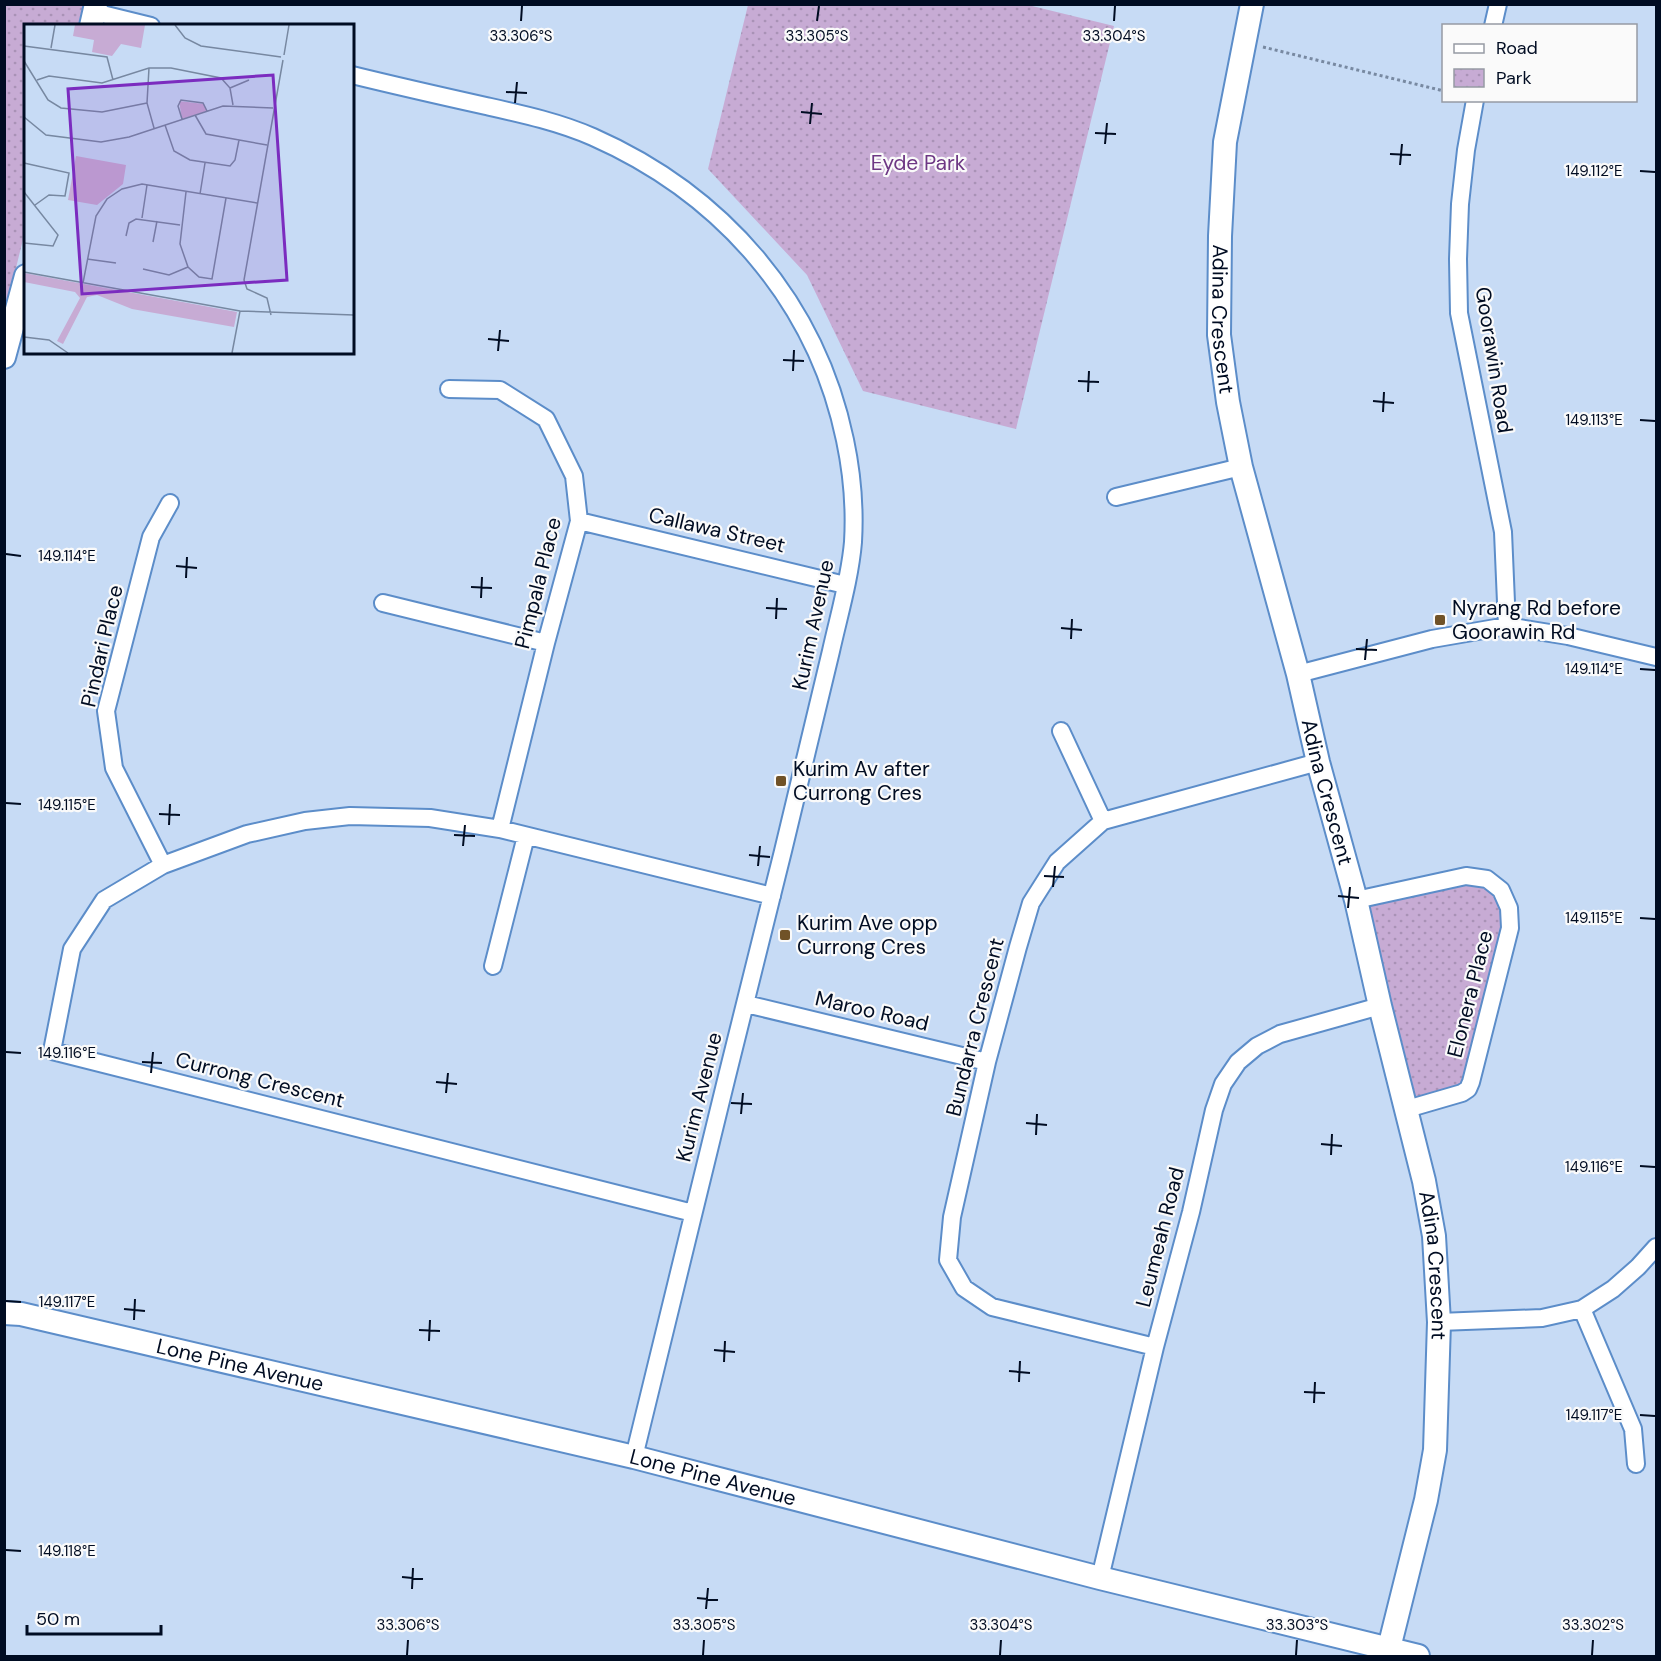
<svg xmlns="http://www.w3.org/2000/svg" width="1661" height="1661" font-family="'DM Sans',sans-serif">
  <style>
    .park { fill: url(#park-dots) }
    .lines { fill: none; stroke-linecap: round; stroke-linejoin: round }
    .street-casing { stroke: #5c8dc9; stroke-width: 20 }
    .secondary-casing { stroke: #5c8dc9; stroke-width: 26 }
    .path { stroke: #7889a1; stroke-width: 3; stroke-dasharray: 3 3; stroke-linecap: butt }
    .street { stroke: #fff; stroke-width: 16 }
    .secondary { stroke: #fff; stroke-width: 22 }
    .ticks { fill: none; stroke: #000c22; stroke-width: 2 }
    .poi-dot { fill: #705227; stroke: #fafafa; stroke-width: 2 }
    .labels { text-anchor: middle; stroke-width: 4.5; stroke-linejoin: round; paint-order: stroke }
    .park-label { font-size: 21px; fill: #6d3784; stroke: #fafafa }
    .street-label { font-size: 21px; fill: #000c22; stroke: #fafafa }
    .poi-label { font-size: 21px; fill: #000c22; stroke: #fafafa; text-anchor: start }
    .inset-road { fill: none; stroke: #7788a1; stroke-width: 1.5 }
    .view { fill: #7b2cbf; fill-opacity: 0.15; stroke: #7b2cbf; stroke-width: 3 }
    .inset-edge { fill: none; stroke: #000c22; stroke-width: 3 }
    .ticks-label { font-size: 15px; text-anchor: middle; fill: #000c22; stroke: #fafafa; stroke-width: 4.5; stroke-linejoin: round; paint-order: stroke }
  </style>
  <defs>
    <pattern id="park-dots" width="8" height="8" patternUnits="userSpaceOnUse" patternTransform="scale(1.5)"><rect width="8" height="8" fill="#c7abd4"/><path d="M2 2h.1M6 6h.1" fill="none" stroke="#a992b6" stroke-width="1.8" stroke-linecap="round"/></pattern>
  </defs>
  <rect width="100%" height="100%" fill="#c7dbf5"/>
  <path class="park" d="M5 5H83L78 25 26 26 25 231 5 313Z
    M1028 5 1114 26 1016 429 863 391 807 275 708 169 748 5Z
    M1487 879 1509 908 1471 1082 1407 1109 1356 900Z"/>
  <g class="lines">
    <defs>
      <path id="street" d="M94 12 151 26
        M1493 26 1498 4
        M352 75C397 86 441 96 486 106 522 114 559 122 593 137 722 194 816 301 845 440 852 473 855 508 853 542 850 578 839 615 831 651 815 718 799 784 783 851 733 1053 682 1254 634 1457
        M1475 100 1466 150 1460 204 1458 259 1459 313 1503 532 1507 626
        M449 389 500 390 546 419 574 476 579 521 546 643 500 829
        M1116 497 1241 467
        M579 521 845 585
        M383 603 546 643
        M1298 674 1432 639 1507 626 1568 636 1656 657
        M1061 731 1103 821
        M163 865 114 768 106 711 151 537 170 503
        M1356 900 1466 876 1487 879 1501 890 1509 908 1510 928 1471 1082 1468 1089 1462 1093 1407 1109
        M493 966 526 836
        M746 1004 987 1062
        M693 1213 52 1051 72 949 104 900 163 865 247 834 305 821 350 816 430 818 500 829 772 896
        M1582 1309 1633 1429 1636 1464
        M1439 1322 1542 1318 1582 1309 1613 1289 1638 1267 1656 1247
        M1155 1347 992 1307 964 1288 948 1260 952 1217 987 1062 1018 947 1031 903 1057 862 1103 821 1318 762
        M1100 1578 1155 1347 1191 1212 1214 1110 1223 1084 1238 1062 1257 1046 1280 1034 1380 1006"/>
      <g id="secondary">
        <path id="s1" d="M1252 4 1225 142 1220 236 1219 335 1228 402 1241 467 1298 674 1318 762 1356 900 1380 1006 1424 1181 1434 1236 1439 1322 1435 1450 1426 1500 1389 1648"/>
        <path d="M91 26 96 4"/>
        <path d="M4 357 26 276"/>
        <path id="s2" d="M4 1313 21 1314 634 1457 1100 1578 1418 1656"/>
      </g>
    </defs>
    <use href="#street" class="street-casing"/>
    <use href="#secondary" class="secondary-casing"/>
    <path class="path" d="M1263 47 1444 91"/>
    <use href="#street" class="street"/>
    <use href="#secondary" class="secondary"/>
  </g>
  <path class="ticks" d="M521 21 522 6M817 21 819 6M1114 21 1115 6M506 92 527 93M515 103 517 82M801 112 822 114M810 124 812 103M1095 133 1116 134M1105 144 1107 123M1390 154 1411 155M1400 165 1402 144M1640 171 1655 172M488 339 509 341M498 351 500 330M783 360 804 361M793 371 794 350M1078 381 1099 382M1088 392 1089 371M1373 401 1394 403M1383 412 1384 392M1640 420 1655 421M6 554 21 556M176 566 197 568M186 578 187 557M471 587 492 588M481 598 482 577M766 608 787 609M776 619 777 598M1061 628 1082 630M1071 639 1072 619M1356 649 1377 650M1365 660 1367 639M1640 669 1655 670M6 803 21 804M159 814 180 815M169 825 170 804M454 835 475 836M463 846 465 825M749 855 770 857M758 866 760 846M1044 876 1064 877M1053 887 1055 866M1338 896 1359 898M1348 908 1350 887M1640 918 1655 919M6 1052 21 1053M142 1062 162 1063M151 1073 153 1052M436 1082 457 1084M446 1093 448 1073M731 1103 752 1104M741 1114 743 1093M1026 1123 1047 1125M1036 1135 1037 1114M1321 1144 1342 1146M1331 1155 1332 1134M1640 1166 1655 1167M6 1301 21 1302M124 1309 145 1311M134 1320 135 1299M419 1330 440 1331M429 1341 430 1320M714 1350 735 1352M724 1362 725 1341M1009 1371 1030 1373M1019 1382 1020 1361M1304 1392 1325 1393M1314 1403 1315 1382M1640 1415 1655 1416M6 1550 21 1551M402 1577 423 1579M412 1589 413 1568M697 1598 718 1600M706 1609 708 1588M407 1655 408 1640M703 1655 704 1640M1000 1655 1001 1640M1296 1655 1297 1640M1592 1655 1593 1640"/>
  <g class="poi-dot">
    <rect x="1434" y="614" width="12" height="12" rx="3"/>
    <rect x="775" y="775" width="12" height="12" rx="3"/>
    <rect x="779" y="929" width="12" height="12" rx="3"/>
  </g>
  <g class="labels">
    <g class="park-label">
      <text x="918" y="170">Eyde Park</text>
    </g>
    <g class="street-label">
      <text dy="7" stroke="none"><textPath href="#s1" startOffset="318">Adina Crescent</textPath></text>
      <text transform="translate(1494 360) rotate(81)" y="7">Goorawin Road</text>
      <text transform="translate(717 530) rotate(13)" y="7">Callawa Street</text>
      <text transform="translate(538 583) rotate(-76)" y="7">Pimpala Place</text>
      <text transform="translate(813 625) rotate(-78)" y="7">Kurim Avenue</text>
      <text transform="translate(102 646) rotate(-77)" y="7">Pindari Place</text>
      <text dy="7" stroke="none"><textPath href="#s1" startOffset="804">Adina Crescent</textPath></text>
      <text transform="translate(1470 994) rotate(-76)" y="7">Elonera Place</text>
      <text transform="translate(872 1011) rotate(13)" y="7">Maroo Road</text>
      <text transform="translate(975 1027) rotate(-76)" y="7">Bundarra Crescent</text>
      <text transform="translate(260 1080) rotate(14)" y="7">Currong Crescent</text>
      <text transform="translate(699 1097) rotate(-76)" y="7">Kurim Avenue</text>
      <text transform="translate(1160 1237) rotate(-76)" y="7">Leumeah Road</text>
      <text dy="7" stroke="none"><textPath href="#s1" startOffset="1290">Adina Crescent</textPath></text>
      <text dy="7" stroke="none"><textPath href="#s2" startOffset="242">Lone Pine Avenue</textPath></text>
      <text dy="7" stroke="none"><textPath href="#s2" startOffset="728">Lone Pine Avenue</textPath></text>
    </g>
    <g class="poi-label">
      <text x="1452" y="615">Nyrang Rd before<tspan x="1452" dy="24">Goorawin Rd</tspan></text>
      <text x="793" y="776">Kurim Av after<tspan x="793" dy="24">Currong Cres</tspan></text>
      <text x="797" y="930">Kurim Ave opp<tspan x="797" dy="24">Currong Cres</tspan></text>
    </g>
  </g>
  <g transform="translate(24 24)">
    <rect width="330" height="330" fill="#c7dbf5"/>
    <path d="M51 1H121L117 24 97 20 88 32 68 28 70 16 49 12ZM155 77 180 80 183 87 158 95ZM52 132 102 141 99 160 73 181 44 176ZM0 249 213 288 210 303 108 285 73 271 63 273 39 320 33 317 56 274 51 268 0 258Z" fill="#c7abd4"/>
    <path class="inset-road" d="M151 1 161 14 177 22 257 33M0 22 83 33 89 56M27 24 31 1M260 31 265 1M0 37 24 76 37 84 78 88 123 79M125 44 123 79 130 104M13 56 25 52 78 59 125 44H147L197 54 206 64 209 81M206 64 225 56M171 91 182 110 243 121M0 93 22 111 77 118 105 113 199 82 249 84M158 95 154 82 157 76 179 79 183 87M141 101 150 127 166 136 206 142 211 136 215 116M0 139 45 149 41 172 25 171 11 181M0 168 34 211 29 222 0 219M162 168 156 220 164 243 175 253 188 255 202 174M176 170 181 139M118 194 123 161M102 212 105 199 112 195 156 201M129 218 133 197M63 235 92 239M119 245 145 251 164 243M0 248 216 287 330 291M59 259 72 192 83 175 98 165 118 160 233 179M247 291 243 274 223 265 220 256 259 36M0 313 25 316 44 329M208 329 216 287"/>
    <path class="view" d="M249 51 263 256 58 270 44 65Z"/>
    <rect width="330" height="330" class="inset-edge"/>
  </g>
  <g class="ticks-label">
    <text x="521" y="41">33.306°S</text>
    <text x="817" y="41">33.305°S</text>
    <text x="1114" y="41">33.304°S</text>
    <text x="1594" y="176">149.112°E</text>
    <text x="1594" y="425">149.113°E</text>
    <text x="67" y="561">149.114°E</text>
    <text x="1594" y="674">149.114°E</text>
    <text x="67" y="810">149.115°E</text>
    <text x="1594" y="923">149.115°E</text>
    <text x="67" y="1058">149.116°E</text>
    <text x="1594" y="1172">149.116°E</text>
    <text x="67" y="1307">149.117°E</text>
    <text x="1594" y="1420">149.117°E</text>
    <text x="67" y="1556">149.118°E</text>
    <text x="408" y="1630">33.306°S</text>
    <text x="704" y="1630">33.305°S</text>
    <text x="1001" y="1630">33.304°S</text>
    <text x="1297" y="1630">33.303°S</text>
    <text x="1593" y="1630">33.302°S</text>
  </g>
  <rect width="1661" height="1661" fill="none" stroke="#000c22" stroke-width="12"/>
  <rect x="1442" y="24" width="195" height="78" fill="#fafafa" stroke="#969ba4" stroke-width="1.5"/>
  <rect x="1454" y="44" width="30" height="9" fill="#ffffff" stroke="#969ba4" stroke-width="1.5"/>
  <text x="1496" y="54" font-size="18" fill="#000c22">Road</text>
  <rect x="1454" y="69" width="30" height="18" fill="url(#park-dots)" stroke="#969ba4" stroke-width="1.5"/>
  <text x="1496" y="84" font-size="18" fill="#000c22">Park</text>
  <path d="M27 1625v9h134v-9" fill="none" stroke="#000c22" stroke-width="3"/>
  <text x="36" y="1625" font-size="18" fill="#000c22" stroke="#fafafa" stroke-width="4.5" paint-order="stroke">50 m</text>
</svg>
